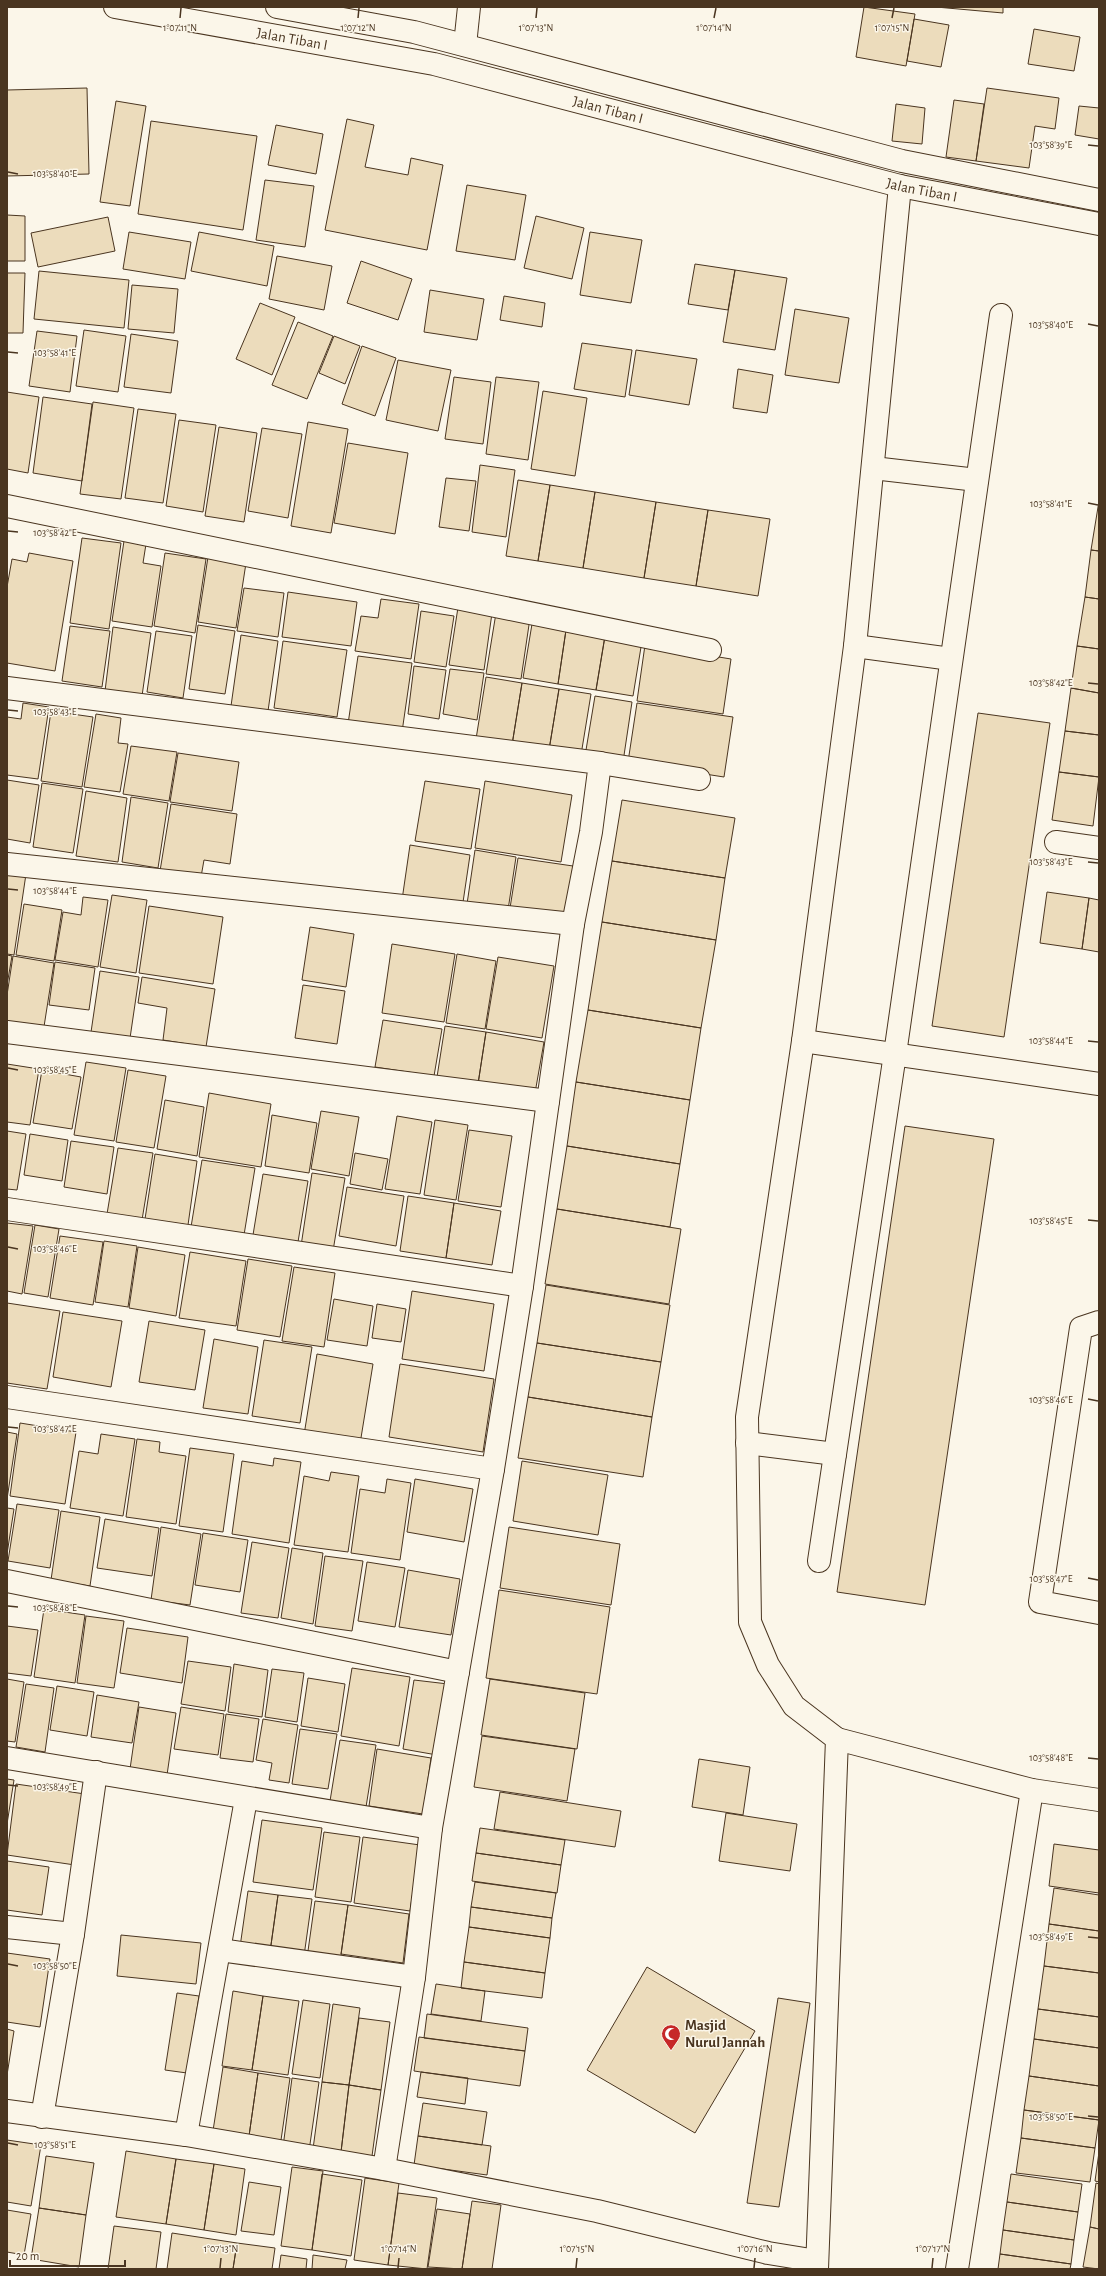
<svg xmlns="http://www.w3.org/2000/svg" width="1106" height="2276" font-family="'Alegreya Sans',sans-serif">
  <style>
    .building { fill: #ecdcbc; stroke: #4a3520 }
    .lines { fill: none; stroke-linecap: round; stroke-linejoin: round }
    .minor-casing { stroke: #4a3520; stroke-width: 24 }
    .minor { stroke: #fbf6e9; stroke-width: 22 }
    .ticks { fill: none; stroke: #4a3520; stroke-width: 1.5 }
    .labels { text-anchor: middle; stroke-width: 3; stroke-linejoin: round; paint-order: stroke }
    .street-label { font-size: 15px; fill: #4a3520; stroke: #fbf6e9 }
    .poi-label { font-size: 15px; font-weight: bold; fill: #4a3520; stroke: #fbf6e9; text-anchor: start }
    .ticks-label { font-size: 10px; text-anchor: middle; fill: #4a3520; stroke: #fbf6e9; stroke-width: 3; stroke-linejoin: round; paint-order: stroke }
  </style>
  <rect width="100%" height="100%" fill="#fbf6e9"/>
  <path class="building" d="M864 7 915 14 906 66 856 57Z
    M936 7H1003V13Z
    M914 19 949 25 941 67 907 61Z
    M1034 29 1080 37 1074 71 1028 64Z
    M87 88 89 174 7 176V90Z
    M987 88 1059 98 1055 129 1035 126 1029 168 976 161Z
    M954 100 984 104 976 161 946 157Z
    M116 101 146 106 130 206 100 202Z
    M896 104 925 108 922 144 892 141Z
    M1079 106 1099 108V139L1075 135Z
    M347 119 374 125 365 167 408 175 411 158 443 165 427 250 325 230Z
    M151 121 257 136 243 230 138 214Z
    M276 125 323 134 316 174 268 165Z
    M265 180 314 186 305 247 256 240Z
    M467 185 526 195 515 260 456 251Z
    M7 215 25 216V261H7Z
    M536 216 584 228 572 279 524 268Z
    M108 217 115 251 38 267 31 233Z
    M129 232 191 242 185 279 123 269Z
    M199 232 274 246 267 286 191 271Z
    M590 232 642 240 631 303 580 295Z
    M277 256 332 266 324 310 269 299Z
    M361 261 412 279 398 320 347 303Z
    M695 264 735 270 728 310 688 304Z
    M735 270 787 278 775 350 723 342Z
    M39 271 129 280 124 328 34 319Z
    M7 273H25L23 333H7Z
    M132 285 178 289 174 333 128 329Z
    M430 290 484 299 477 340 424 332Z
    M504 296 545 303 542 327 500 320Z
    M260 303 295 317 272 375 236 359Z
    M795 309 849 318 839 383 785 375Z
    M298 322 333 336 307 399 272 385Z
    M84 330 126 336 118 392 76 386Z
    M37 331 77 336 70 392 29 386Z
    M131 334 178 341 171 393 124 387Z
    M334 336 360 346 345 384 319 373Z
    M582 343 632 350 625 397 574 389Z
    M362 346 396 358 375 416 342 404Z
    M636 350 697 359 689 405 629 395Z
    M398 360 451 370 438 431 386 420Z
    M738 369 773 375 767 413 733 408Z
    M454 377 491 382 483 444 445 439Z
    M496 377 539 382 528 460 486 454Z
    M543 391 587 398 575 476 531 469Z
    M7 392 39 397 28 473 7 469Z
    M43 397 92 404 82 481 33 473Z
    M93 402 134 408 121 499 80 494Z
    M138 409 176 414 163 503 125 498Z
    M179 420 216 425 203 512 166 506Z
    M308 422 348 429 331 533 291 526Z
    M219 427 257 433 244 522 205 516Z
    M262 428 302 434 288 518 248 511Z
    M348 443 408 453 395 534 334 523Z
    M480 465 515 470 506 537 472 532Z
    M446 478 476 481 469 531 439 527Z
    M518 480 550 485 538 561 506 556Z
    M550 485 595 492 583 568 538 561Z
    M595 492 656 502 644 578 583 568Z
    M1099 501V551L1091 550Z
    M656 502 708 510 696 586 644 578Z
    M708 510 770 519 758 596 696 586Z
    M82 538 121 543 109 629 70 623Z
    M124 541 146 544 143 563 161 566 152 627 112 621Z
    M1091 550 1099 551V599L1085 597Z
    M29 553 73 561 55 671 7 663V587L12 559 27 562Z
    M165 553 206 559 195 633 154 626Z
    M208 557 246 563 236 628 198 622Z
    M244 588 284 593 278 637 237 631Z
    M288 592 357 602 351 646 282 637Z
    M1085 597 1099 599V649L1077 646Z
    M381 599 419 604 411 659 355 651 361 616 378 618Z
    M459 601 493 606 484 670 449 665Z
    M421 611 454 616 446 667 414 662Z
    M496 613 530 618 521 679 486 674Z
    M532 624 566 630 558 684 523 678Z
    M198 625 235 631 225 694 189 689Z
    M70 626 110 631 102 687 62 681Z
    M113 627 151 633 142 696 105 691Z
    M566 630 605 636 596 690 558 684Z
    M156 631 192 636 183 698 147 692Z
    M241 635 278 641 268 711 231 706Z
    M605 636 642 641 633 696 596 690Z
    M283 641 347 650 337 717 274 708Z
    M645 645 731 659 723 714 637 701Z
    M1077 646 1099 649V693L1071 688Z
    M358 656 412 663 402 732 348 724Z
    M414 666 446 670 439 719 408 714Z
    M450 669 484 673 477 720 443 714Z
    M486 677 522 683 512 745 476 739Z
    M522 683 559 689 549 750 512 745Z
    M1071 688 1099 693V735L1065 731Z
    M559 689 591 694 581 755 549 750Z
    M595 696 632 702 623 762 585 756Z
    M23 703 49 707 38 779 7 775V717L21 719Z
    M637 703 733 717 724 777 628 762Z
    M51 711 93 717 82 787 41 781Z
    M978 713 1050 723 1004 1037 932 1026Z
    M96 714 121 718 118 743 128 744 120 792 84 787Z
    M1065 731 1099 735V777L1059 772Z
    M131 746 177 752 169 801 123 794Z
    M178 753 239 762 232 811 170 802Z
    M1059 772 1099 777 1093 826 1052 820Z
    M7 780 39 785 30 843 7 839Z
    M425 781 480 789 471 849 415 841Z
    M485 781 572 795 561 862 475 848Z
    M42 783 83 789 73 853 33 847Z
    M86 791 127 798 118 862 76 856Z
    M131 797 168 803 158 868 122 862Z
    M622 800 735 818 725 878 612 861Z
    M171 804 237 814 230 864 204 860 201 877 160 871Z
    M410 845 470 855 462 909 402 900Z
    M475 850 516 857 508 910 467 904Z
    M518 858 573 866 566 917 510 908Z
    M612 861 725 878 716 940 602 922Z
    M7 870 26 874 14 955 7 954Z
    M1047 892 1089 898 1082 949 1040 943Z
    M112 895 147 900 136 973 100 967Z
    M83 897 108 900 98 967 55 960 63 912 81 915Z
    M1089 898 1099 900V952L1082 949Z
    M24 904 62 910 54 961 16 955Z
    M149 906 223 917 213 984 139 973Z
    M602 922 716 940 701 1028 588 1010Z
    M310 927 354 934 346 987 302 980Z
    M392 944 455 954 444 1022 382 1013Z
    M457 954 496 961 485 1029 446 1023Z
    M7 955 12 956 7 985Z
    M13 956 54 963 43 1033 7 1028V995Z
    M498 957 554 966 542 1038 486 1029Z
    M55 962 95 968 89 1010 49 1005Z
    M100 971 139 977 129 1045 90 1039Z
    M142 977 215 989 206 1047 163 1040 167 1008 138 1003Z
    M303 985 345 991 337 1044 295 1038Z
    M588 1010 701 1028 690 1100 576 1082Z
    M383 1020 442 1029 434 1076 375 1067Z
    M445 1026 486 1032 478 1084 437 1077Z
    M486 1032 544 1042 535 1093 478 1084Z
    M86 1062 126 1068 114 1141 74 1135Z
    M7 1064 39 1069 30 1125 7 1122Z
    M42 1070 81 1077 72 1129 33 1123Z
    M128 1070 166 1076 154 1148 116 1142Z
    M576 1082 690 1100 680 1164 567 1146Z
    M209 1093 271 1104 261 1167 199 1157Z
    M165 1100 204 1107 197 1156 157 1149Z
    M321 1111 359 1117 349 1176 311 1169Z
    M272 1115 317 1123 309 1173 265 1166Z
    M397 1116 432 1122 420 1194 385 1189Z
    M435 1120 468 1125 456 1200 424 1195Z
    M905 1126 994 1139 925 1605 837 1592Z
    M469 1130 512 1136 501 1207 458 1201Z
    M7 1131 26 1134 17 1190 7 1189Z
    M30 1134 68 1140 62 1181 24 1175Z
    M71 1141 114 1147 107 1194 64 1187Z
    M567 1146 680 1164 670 1227 557 1209Z
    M118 1148 153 1153 142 1220 107 1214Z
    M355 1153 388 1159 382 1190 350 1184Z
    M155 1154 197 1161 188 1225 145 1219Z
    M202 1160 255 1168 244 1235 191 1227Z
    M312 1173 345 1178 333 1251 301 1246Z
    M263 1174 308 1181 298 1242 253 1235Z
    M347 1187 404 1196 396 1246 339 1236Z
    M408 1196 454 1203 446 1258 400 1251Z
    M454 1203 501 1211 492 1265 446 1258Z
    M557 1209 681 1229 669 1304 545 1284Z
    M7 1223 33 1226 22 1294 7 1291Z
    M35 1225 59 1229 48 1297 24 1293Z
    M60 1236 103 1242 93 1305 50 1298Z
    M104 1241 137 1246 128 1307 95 1302Z
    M138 1247 185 1255 176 1316 129 1308Z
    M190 1252 246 1261 236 1326 179 1318Z
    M248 1259 292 1266 280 1337 237 1330Z
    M294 1267 335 1273 324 1347 282 1341Z
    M546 1285 670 1305 661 1362 537 1343Z
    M412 1291 494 1304 484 1371 402 1359Z
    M334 1299 373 1306 367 1346 327 1340Z
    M7 1303 60 1311 47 1389 7 1383Z
    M377 1304 406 1309 401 1342 372 1338Z
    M63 1312 122 1321 111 1387 53 1377Z
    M149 1321 205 1330 195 1390 139 1382Z
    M214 1339 258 1347 248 1414 203 1408Z
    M264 1340 312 1347 300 1423 252 1416Z
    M537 1343 661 1362 652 1417 528 1397Z
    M317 1354 373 1364 360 1444 304 1435Z
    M400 1364 494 1379 483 1452 389 1437Z
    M528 1397 652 1417 643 1477 518 1458Z
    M20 1423 76 1432 65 1504 10 1496Z
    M7 1432 17 1434 7 1499Z
    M101 1434 135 1439 123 1516 70 1508 79 1451 98 1454Z
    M137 1439 160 1442 159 1452 186 1456 176 1524 126 1517Z
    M190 1448 234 1454 223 1532 179 1526Z
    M274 1458 301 1462 289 1543 232 1534 242 1461 273 1466Z
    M522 1461 608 1475 598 1535 513 1521Z
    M331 1472 359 1476 348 1552 294 1545 304 1476 329 1481Z
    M387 1479 411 1483 400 1560 351 1553 360 1489 385 1493Z
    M415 1479 473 1489 464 1542 407 1532Z
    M17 1504 59 1510 50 1568 8 1561Z
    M7 1508 14 1509 7 1554Z
    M61 1511 100 1517 90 1586 51 1580Z
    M105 1519 159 1528 152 1576 97 1568Z
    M161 1527 201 1534 190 1605 151 1600Z
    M509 1527 620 1544 611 1605 500 1588Z
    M203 1533 248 1540 240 1592 195 1585Z
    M252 1542 289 1548 278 1618 241 1613Z
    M292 1548 323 1553 313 1624 281 1618Z
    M325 1556 363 1561 352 1631 315 1626Z
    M367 1562 405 1568 395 1627 358 1621Z
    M408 1570 460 1579 451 1635 399 1627Z
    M499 1590 610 1607 597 1694 486 1678Z
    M44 1609 85 1615 75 1683 34 1677Z
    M86 1616 124 1621 114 1688 77 1683Z
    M7 1626 38 1630 31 1676 7 1673Z
    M127 1628 188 1637 182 1683 120 1673Z
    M188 1661 231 1667 225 1711 181 1704Z
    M234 1664 268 1670 262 1717 228 1712Z
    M352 1668 410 1677 399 1746 341 1736Z
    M272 1669 304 1673 297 1722 265 1717Z
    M308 1678 345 1684 338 1732 301 1726Z
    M7 1679 24 1682 15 1742 7 1741Z
    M490 1679 585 1693 577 1749 481 1735Z
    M414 1680 448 1684 437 1755 403 1749Z
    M26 1684 54 1688 45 1752 16 1747Z
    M57 1686 94 1692 87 1736 50 1730Z
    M97 1695 139 1702 132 1743 91 1737Z
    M139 1707 176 1713 167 1775 130 1769Z
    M181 1707 224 1714 218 1755 174 1749Z
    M226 1714 259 1719 253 1762 220 1758Z
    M263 1719 298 1725 289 1783 269 1780 272 1763 256 1760Z
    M300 1729 337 1734 328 1789 292 1784Z
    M482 1736 575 1749 567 1801 474 1787Z
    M340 1740 376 1745 366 1807 330 1801Z
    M377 1749 431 1758 423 1814 369 1806Z
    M699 1759 750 1767 743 1815 692 1807Z
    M7 1779 14 1780 7 1824Z
    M16 1784 85 1794 75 1865 7 1855Z
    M500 1792 621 1811 615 1847 494 1829Z
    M726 1813 797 1824 790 1871 719 1861Z
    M262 1820 322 1828 313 1890 253 1882Z
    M480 1828 565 1840 561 1865 476 1853Z
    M324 1832 360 1837 351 1902 315 1897Z
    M363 1837 420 1845 410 1911 354 1903Z
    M1054 1844 1099 1850V1893L1049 1886Z
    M476 1853 561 1865 557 1893 472 1881Z
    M7 1861 49 1867 42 1915 7 1910Z
    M475 1882 556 1893 552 1918 471 1907Z
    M1054 1888 1099 1895V1931L1049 1924Z
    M248 1891 278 1895 270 1952 240 1947Z
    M278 1895 312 1899 304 1956 270 1952Z
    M315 1901 348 1905 340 1962 307 1958Z
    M348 1905 409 1914 403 1963 341 1954Z
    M471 1907 552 1918 550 1938 469 1927Z
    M1049 1924 1099 1931V1973L1044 1966Z
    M469 1927 550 1938 545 1973 464 1962Z
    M121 1935 201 1943 196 1984 117 1976Z
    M7 1953 50 1959 40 2027 7 2022Z
    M464 1962 545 1973 542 1998 461 1988Z
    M1044 1966 1099 1973V2017L1038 2009Z
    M647 1967 755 2031 695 2133 587 2070Z
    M436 1984 485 1991 481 2021 431 2014Z
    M233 1991 263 1996 252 2070 222 2066Z
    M177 1993 199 1996 187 2073 165 2070Z
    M263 1996 299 2001 288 2075 252 2070Z
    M778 1998 810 2003 779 2207 747 2203Z
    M303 2000 330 2004 320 2078 292 2074Z
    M333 2004 360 2008 349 2085 322 2082Z
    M1038 2009 1099 2017V2048L1034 2039Z
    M427 2014 528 2028 525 2051 424 2038Z
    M359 2018 390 2022 381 2090 349 2085Z
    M7 2029 14 2031 7 2075Z
    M419 2037 525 2051 520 2086 414 2071Z
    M1034 2039 1099 2048V2086L1029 2076Z
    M223 2067 258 2073 248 2143 212 2137Z
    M421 2072 468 2078 465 2104 417 2097Z
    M258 2073 290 2078 280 2147 248 2143Z
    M1029 2076 1099 2086V2120L1024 2110Z
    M292 2078 319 2082 309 2151 283 2147Z
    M322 2082 349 2085 341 2152 313 2149Z
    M349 2085 381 2090 372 2156 341 2152Z
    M423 2103 487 2112 482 2145 418 2136Z
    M1024 2110 1099 2120 1095 2148 1021 2138Z
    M418 2136 491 2146 487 2175 414 2165Z
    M1021 2138 1095 2148 1090 2182 1016 2173Z
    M7 2140 41 2145 31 2206 7 2202Z
    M126 2151 176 2159 166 2224 116 2217Z
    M1099 2152V2182L1095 2181Z
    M46 2156 94 2163 86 2215 39 2208Z
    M176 2159 214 2164 204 2230 166 2224Z
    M214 2164 245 2169 236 2235 204 2230Z
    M292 2167 323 2171 312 2250 281 2246Z
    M322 2174 362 2180 351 2256 312 2250Z
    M1011 2174 1082 2184 1078 2212 1007 2202Z
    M365 2178 399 2183 388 2265 354 2260Z
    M249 2182 281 2187 274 2235 241 2231Z
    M1096 2183 1099 2184V2229L1090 2227Z
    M398 2193 437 2198 427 2269 388 2265Z
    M472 2201 501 2205 492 2269H462Z
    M1007 2202 1078 2212 1074 2240 1003 2230Z
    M39 2208 86 2215 79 2267 31 2259Z
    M437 2209 470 2214 462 2269 428 2267Z
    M7 2210 31 2214 24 2255 7 2252Z
    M114 2226 161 2232 156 2269H108Z
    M1090 2227 1099 2229V2269L1083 2267Z
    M1003 2230 1074 2240 1071 2264 1000 2254Z
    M172 2233 237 2243 233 2269H167Z
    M237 2243 275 2248 272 2269H233Z
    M1000 2254 1071 2264 1070 2269H998Z
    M281 2255 307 2259 306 2269H279Z
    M313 2255 347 2260 345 2269H312Z"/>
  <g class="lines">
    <defs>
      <g id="minor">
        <path id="s1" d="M115 7 434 64 900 186 1099 224"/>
        <path d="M277 7 414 32 902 161 1099 200"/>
        <path d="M465 45 469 7"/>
        <path d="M873 468 977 480"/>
        <path d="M7 506 710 650"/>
        <path d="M855 646 951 659"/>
        <path d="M7 688 600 763 591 832 573 924 522 1286 493 1469 431 1828 414 1977 384 2169"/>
        <path d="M600 763 699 779"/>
        <path d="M1056 842 1099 848"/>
        <path d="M7 864 573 924"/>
        <path d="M7 1032 548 1101"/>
        <path d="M803 1041 1099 1084"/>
        <path d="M7 1209 522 1286"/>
        <path d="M1099 1322 1081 1328 1040 1602 1099 1613"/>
        <path d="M7 1397 493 1469"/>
        <path d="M747 1443 835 1454"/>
        <path d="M819 1561 895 1054 1001 315"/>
        <path d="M7 1581 458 1672"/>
        <path d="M837 1739 1032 1790 1099 1800"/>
        <path d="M7 1758 431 1828"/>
        <path d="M7 1927 73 1934"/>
        <path d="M220 1950 414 1977"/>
        <path d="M7 2111 186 2135 384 2169 597 2211 768 2253 817 2261"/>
        <path d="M42 2117 73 1934 96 1772"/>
        <path d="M186 2135 246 1799"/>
        <path d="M817 2269 837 1739 794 1706 768 1665 750 1622 747 1417 803 1041 855 646 900 186"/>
        <path d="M957 2269 1032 1790"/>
      </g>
    </defs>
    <use href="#minor" class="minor-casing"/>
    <use href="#minor" class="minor"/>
  </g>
  <path class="ticks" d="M180 18 181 8M358 18 359 8M536 18 537 8M714 18 716 8M892 18 894 8M1088 145 1098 146M8 172 18 174M1088 324 1098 326M8 352 18 353M1088 503 1098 505M8 531 18 532M1088 683 1098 684M8 710 18 711M1088 862 1098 863M8 889 18 890M1088 1041 1098 1042M8 1068 18 1070M1088 1220 1098 1221M8 1247 18 1249M1088 1399 1098 1401M8 1427 18 1428M1088 1578 1098 1580M8 1606 18 1607M1088 1758 1098 1759M8 1785 18 1786M1088 1937 1098 1938M8 1964 18 1966M1088 2116 1098 2117M8 2143 18 2145M220 2268 221 2258M398 2268 399 2258M576 2268 577 2258M754 2268 755 2258M932 2268 933 2258"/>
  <defs>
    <symbol id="mosque-pin" viewBox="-11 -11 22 30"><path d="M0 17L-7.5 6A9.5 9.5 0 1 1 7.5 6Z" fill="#c62828" stroke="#fbf6e9"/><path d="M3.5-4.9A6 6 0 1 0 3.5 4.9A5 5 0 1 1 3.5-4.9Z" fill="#fff"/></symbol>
  </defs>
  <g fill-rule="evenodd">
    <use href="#mosque-pin" x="660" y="2023" width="22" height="30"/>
  </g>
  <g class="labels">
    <g class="street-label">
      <text dy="5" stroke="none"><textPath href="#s1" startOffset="180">Jalan Tiban I</textPath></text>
      <text dy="5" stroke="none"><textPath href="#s1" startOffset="504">Jalan Tiban I</textPath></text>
      <text dy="5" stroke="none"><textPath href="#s1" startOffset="828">Jalan Tiban I</textPath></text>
    </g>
    <g class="poi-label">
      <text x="685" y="2030">Masjid<tspan x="685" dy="17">Nurul Jannah</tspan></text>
    </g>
  </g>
  <g class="ticks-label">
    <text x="180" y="31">1°07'11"N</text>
    <text x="358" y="31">1°07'12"N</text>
    <text x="536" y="31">1°07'13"N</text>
    <text x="714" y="31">1°07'14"N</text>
    <text x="892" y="31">1°07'15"N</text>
    <text x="1051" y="148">103°58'39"E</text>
    <text x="55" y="177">103°58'40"E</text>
    <text x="1051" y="328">103°58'40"E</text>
    <text x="55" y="356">103°58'41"E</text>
    <text x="1051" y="507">103°58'41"E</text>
    <text x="55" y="536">103°58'42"E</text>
    <text x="1051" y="686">103°58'42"E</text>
    <text x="55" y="715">103°58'43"E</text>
    <text x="1051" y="865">103°58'43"E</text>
    <text x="55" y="894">103°58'44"E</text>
    <text x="1051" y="1044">103°58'44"E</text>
    <text x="55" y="1073">103°58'45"E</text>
    <text x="1051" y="1224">103°58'45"E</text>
    <text x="55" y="1252">103°58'46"E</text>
    <text x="1051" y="1403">103°58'46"E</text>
    <text x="55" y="1432">103°58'47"E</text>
    <text x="1051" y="1582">103°58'47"E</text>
    <text x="55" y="1611">103°58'48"E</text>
    <text x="1051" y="1761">103°58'48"E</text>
    <text x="55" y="1790">103°58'49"E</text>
    <text x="1051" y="1940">103°58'49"E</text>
    <text x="55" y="1969">103°58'50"E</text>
    <text x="1051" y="2120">103°58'50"E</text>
    <text x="55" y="2148">103°58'51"E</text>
    <text x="221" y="2252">1°07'13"N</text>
    <text x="399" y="2252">1°07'14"N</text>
    <text x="577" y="2252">1°07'15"N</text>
    <text x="755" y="2252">1°07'16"N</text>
    <text x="933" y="2252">1°07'17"N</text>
  </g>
  <rect width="1106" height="2276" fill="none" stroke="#4a3520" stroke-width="16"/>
  <path d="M10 2260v6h115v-6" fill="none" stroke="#4a3520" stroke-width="2"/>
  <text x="16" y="2260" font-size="12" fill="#4a3520" stroke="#fbf6e9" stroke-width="3" paint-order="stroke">20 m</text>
</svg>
